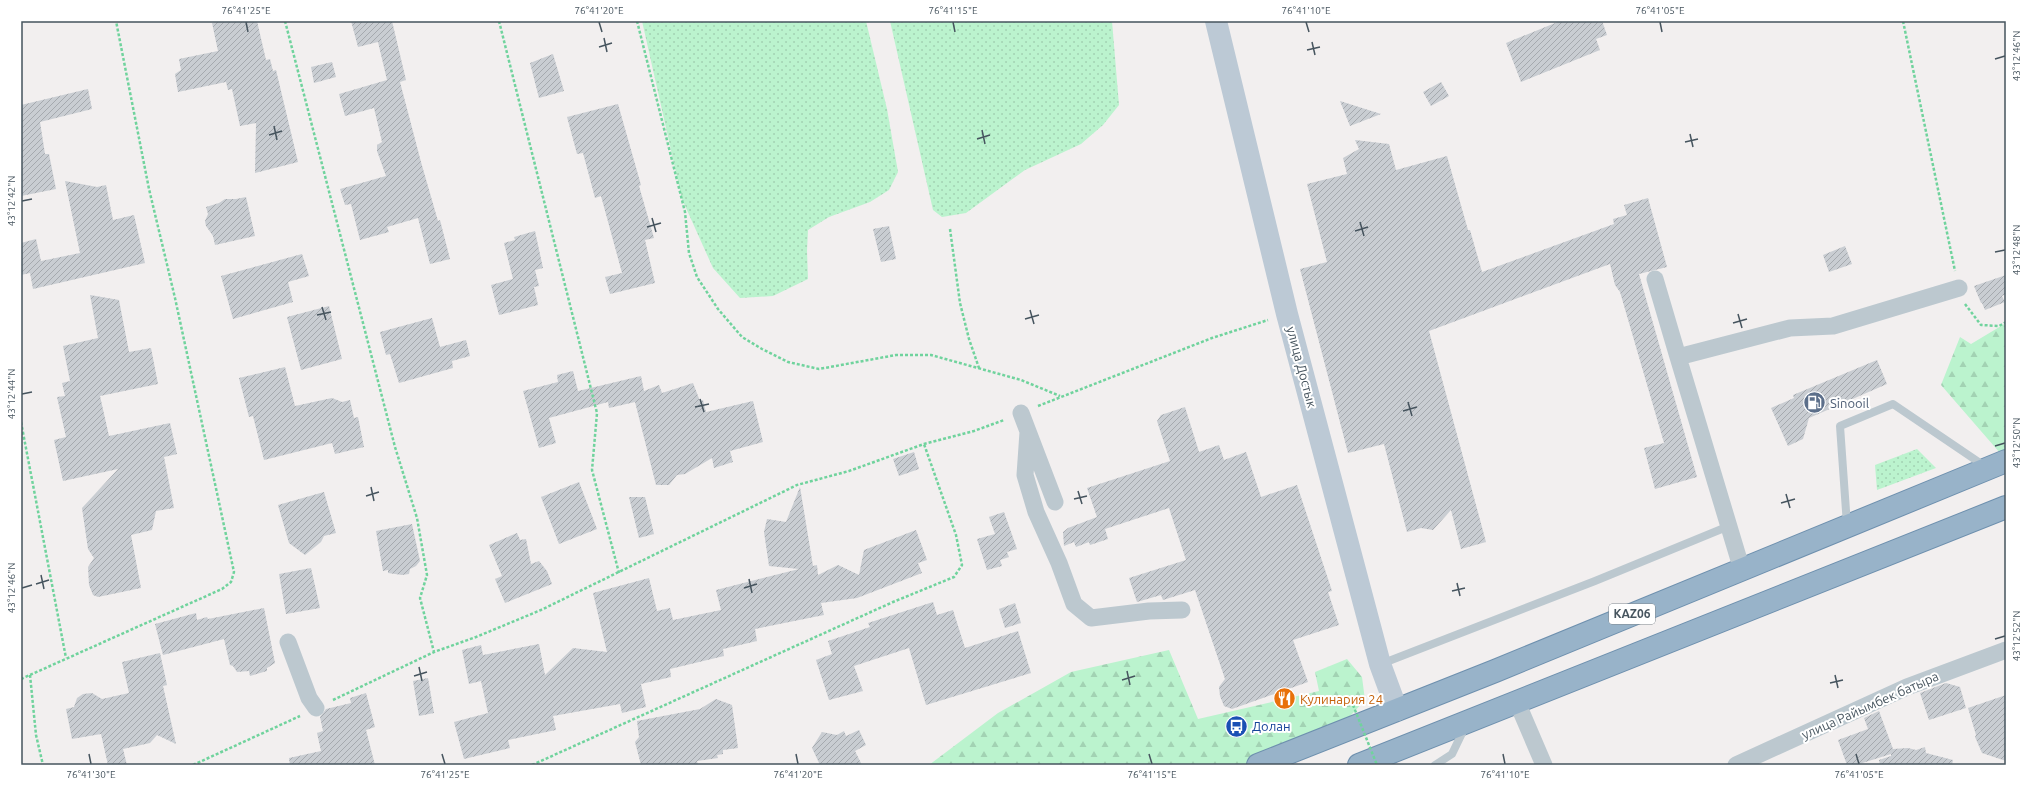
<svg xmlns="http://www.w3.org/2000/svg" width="2027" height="786" font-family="Ubuntu,sans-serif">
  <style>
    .grass { fill: url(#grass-dots) }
    .forest { fill: url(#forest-firs) }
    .building { fill: url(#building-hatch) }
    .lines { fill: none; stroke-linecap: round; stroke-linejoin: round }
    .trunk-casing { stroke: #6e90ae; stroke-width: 24 }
    .path { stroke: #70d39d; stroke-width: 2.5; stroke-dasharray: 3 2; stroke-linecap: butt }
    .service { stroke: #bcc8cf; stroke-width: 8 }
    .minor { stroke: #bcc8cf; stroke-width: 17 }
    .secondary { stroke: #bcc9d5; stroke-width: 22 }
    .trunk { stroke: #98b3c9; stroke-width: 22 }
    .path-bridge { stroke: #70d39d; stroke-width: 2.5; stroke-dasharray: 3 2; stroke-linecap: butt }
    .ticks { fill: none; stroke: #46545e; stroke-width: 1.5 }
    .labels { text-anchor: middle; stroke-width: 4; stroke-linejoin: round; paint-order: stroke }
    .shield { fill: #fff; stroke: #7e878e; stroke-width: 1 }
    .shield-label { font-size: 12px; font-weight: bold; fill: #46545e }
    .street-label { font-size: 13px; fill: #46545e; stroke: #fff }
    .service-label { font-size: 13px; fill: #4e5e75; stroke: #fff; text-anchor: start }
    .food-label { font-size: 13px; fill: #c56008; stroke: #fff; text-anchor: start }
    .transit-label { font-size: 13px; fill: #164399; stroke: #fff; text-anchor: start }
    .neatline { fill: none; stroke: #46545e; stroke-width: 1.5 }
    .ticks-label { font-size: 10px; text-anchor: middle; fill: #46545e }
  </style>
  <defs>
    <pattern id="grass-dots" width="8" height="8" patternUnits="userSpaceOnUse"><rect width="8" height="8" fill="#bbf3ce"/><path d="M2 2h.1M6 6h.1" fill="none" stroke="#a2d2b3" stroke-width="1.8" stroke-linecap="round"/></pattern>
    <pattern id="forest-firs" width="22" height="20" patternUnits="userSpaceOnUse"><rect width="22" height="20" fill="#bbf3ce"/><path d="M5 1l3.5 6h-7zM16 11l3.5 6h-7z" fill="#a2d2b3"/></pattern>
    <pattern id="building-hatch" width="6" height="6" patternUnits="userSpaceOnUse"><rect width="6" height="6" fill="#c9cdd2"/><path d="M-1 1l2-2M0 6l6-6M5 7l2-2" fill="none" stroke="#a5a9ae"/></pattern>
  </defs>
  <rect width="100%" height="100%" fill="#f2efef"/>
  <path class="grass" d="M642 21H866L887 109 898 172 889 190 870 202 829 217 808 230 807 251 808 279 773 296 740 298 713 268 682 199Z
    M890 21H1112L1119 105 1103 125 1081 144 1025 170 966 213 942 217 933 210Z
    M1917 449 1936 468 1877 490 1875 465Z"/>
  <path class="forest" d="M2006 323V450L2000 453 1941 385 1960 337 1971 344Z
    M1169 650 1198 719 1319 691 1315 672 1347 659 1362 677 1365 700 1339 728 1245 765H929L998 713 1071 672Z"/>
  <path class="building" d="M223 21H257L266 60 270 59 273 71 276 70 298 162 255 173 256 123 240 126 232 89 228 90 226 82 178 92 175 74 181 70 179 59 218 51 212 23Z
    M351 21H392L406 80 400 82 421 162 438 221 440 220 450 259 430 264 418 218 387 227 389 232 360 240 351 204 345 205 340 189 386 176 377 151V145L382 142 374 108 345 116 339 94 387 80 378 42 358 47Z
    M1560 21H1602L1607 35 1596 39 1600 50 1521 82 1506 43Z
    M553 54 564 91 539 98 530 63Z
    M332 62 336 77 314 83 311 67Z
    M1441 82 1449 96 1431 106 1423 92Z
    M88 89 92 109 40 122 45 154H49L56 189 21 196V105Z
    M1340 101 1381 114 1350 126Z
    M618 104 641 185 639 186 654 238 645 240 655 283 610 294 605 277 622 273 601 196 595 198 583 153 577 154 567 117Z
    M1355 140 1389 144 1396 170 1447 156 1468 230H1470L1482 272 1614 224 1613 219 1627 215 1624 205 1648 198 1667 267 1639 274 1697 477 1655 489 1644 448 1664 443 1620 292 1615 285 1610 264 1429 331 1486 542 1461 549 1451 510 1433 530 1421 528 1407 532 1384 444 1348 453 1300 269 1327 262 1307 184 1347 174 1343 158 1359 149Z
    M65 181 97 187 106 185 113 220 134 215 145 263 33 289 30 273 21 275V243L36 239 41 261 80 253Z
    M246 197 255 236 215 245 213 236 206 226 205 221 208 214 206 207 219 203 225 199H236Z
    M889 226 896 259 881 262 873 229Z
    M535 231 543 268 535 270 539 286 534 287 538 305 499 315 491 285 513 279 504 243 515 240 514 237Z
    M1845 246 1852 264 1829 272 1823 255Z
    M302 254 309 276 288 282 293 302 233 319 221 276Z
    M2006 275V294L2002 296 2005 302 1985 310 1982 303H1981L1974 286Z
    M90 295 119 300 129 352 151 348 158 384 100 396 109 436 170 423 177 454 164 457 174 508 156 511 152 530 131 535 141 588 98 597 93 595 89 585 88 567 94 558 88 549 82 508 118 469 63 481 54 440 66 437 57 397 65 396 62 383 70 381 63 346 98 338Z
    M329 306 342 359 301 370 287 317Z
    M432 318 440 347 466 340 470 356 452 361 453 368 399 383 390 354 386 355 380 332Z
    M1877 360 1887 384 1809 418 1803 439 1788 446 1771 408 1794 398 1793 395Z
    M285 367 295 406 332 398 342 402 350 400 354 418 358 417 364 447 335 454 332 443 264 460 253 416 249 417 239 378Z
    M573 371 578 391 641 376 644 391 659 385 662 393 693 383 700 401 703 400 706 412 753 401 763 442 730 451 733 462 714 468 712 458 685 474 677 475 669 485H656L635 402 609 408 608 402 549 418 556 443 539 448 523 391 558 382 557 375Z
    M1185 407 1199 452 1219 445 1224 460 1246 452 1261 497 1297 485 1332 591 1328 592 1339 625 1293 640 1308 682 1232 709 1224 706 1220 696 1219 687 1225 679 1195 590 1163 600 1161 595 1137 602 1129 578 1186 560 1169 508 1105 529 1108 539 1090 545 1089 542 1076 547 1074 542 1064 546 1063 532 1068 528 1097 517 1087 488 1170 461 1157 421 1161 415Z
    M914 452 919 469 899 476 893 459Z
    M579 482 597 529 559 544 541 497Z
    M800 487 813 566 817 565 818 575 838 565 859 575 864 550 916 530 927 560 918 563 922 573 857 598 821 603 824 615 755 629 757 641 723 649 724 656 670 669 671 677 641 684 646 707 622 713 620 704 553 716 556 730 508 740 510 748 464 759 454 722 488 713 481 681 469 684 462 650 481 645 483 655 539 644 545 675 573 648 607 652 593 593 649 578 657 611 670 608 673 620 721 610 716 590 799 569 769 566 764 532 767 519 786 522Z
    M324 492 336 533 324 536 321 542 305 555 289 543 278 505Z
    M629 497H645L654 534 639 538Z
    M1004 512 1017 549 1007 552 1009 557 1000 560 1002 566 987 570 977 539 995 534 989 517Z
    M412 524 420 561 416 566 410 569 409 574 402 575 388 573V570L383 571 376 531Z
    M517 533 520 540 526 539 531 564 539 561 547 571 552 584 505 603 495 579 502 576 489 545Z
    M311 568 320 608 286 614 279 574Z
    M933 602 937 615 953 610 965 648 1018 631 1031 673 926 705 909 648 854 666 863 691 829 700 816 660 832 654 828 641 870 627 868 623Z
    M1015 603 1021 623 1005 628 999 609Z
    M264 608 275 663 267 668V671L250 676 249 671 237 672 233 666 230 665 224 639 163 655 155 624 196 613 197 620 207 617 208 619Z
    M160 653 167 685 163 686 176 744 157 735 150 743 123 749 127 765H108L101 734 72 739 66 709 74 707 77 698 83 694 92 693 102 699 129 693 122 662Z
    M428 678 434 713 419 716 413 681Z
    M1946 683 1960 687 1966 708 1929 720 1920 693Z
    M366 693 375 727 366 730 375 765H290L289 758 321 751 317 733 323 731 320 717 326 709 351 703 350 698Z
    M2006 695V761L1982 753 1975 737 1976 735 1968 708Z
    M716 699 732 705 738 748 723 750V754L717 755 718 758 697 761 698 765H641L635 742 639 737 637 721 700 709Z
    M1879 711 1893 749 1908 748 1916 750 1925 747 1926 753 1953 760 1952 765H1880L1879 760 1891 756V754L1856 765H1847L1838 740 1868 729 1864 718Z
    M859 730 866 745 855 751 862 765H820L812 748 822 732 837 735 844 731 846 736Z"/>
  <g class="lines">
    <defs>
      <path id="trunk" d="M1258 765 1495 671 2006 461
        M1359 765 2006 507"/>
    </defs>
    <use href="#trunk" class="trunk-casing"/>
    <path class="path" d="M285 21 395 447 417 518 427 575 420 598 434 652
      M499 21 597 413 592 470 619 573
      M637 21 685 212 689 253 697 277 718 309 742 337 762 349 788 362 819 369 896 355H931L1021 380 1060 396
      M1903 21 1955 271
      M950 229 960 303 969 339 979 368
      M1965 304 1981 325 1999 326 2006 322
      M1038 406 1212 338 1268 320
      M21 422 66 658
      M30 675 36 735 43 765
      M21 679 222 589 231 582 234 572 175 298 149 189 116 21
      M333 700 434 652 476 637 541 610 797 485 849 471 924 444 974 431 1004 420
      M193 765 300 716
      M532 765 893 602 954 577 962 565 956 535 924 444"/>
    <path class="service" d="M1847 525 1840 426 1893 404 1986 467
      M1381 664 1595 581 1729 526
      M1435 765 1452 754 1465 727"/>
    <path class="minor" d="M1655 279 1678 357
      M1021 413 1055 502
      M1028 432 1025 475 1036 512 1059 563 1074 604 1091 618 1149 611 1182 610
      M1742 570 1678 357 1790 328 1833 326 1959 288
      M288 642 309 698 316 708
      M1517 702 1544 765
      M1736 765 1907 687 2006 650"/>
    <path class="secondary" d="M1216 21 1287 314 1380 664 1397 710"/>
    <use href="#trunk" class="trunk"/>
    <path class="path-bridge" d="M1353 705 1377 765"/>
  </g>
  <path class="ticks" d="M246 22 248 32M599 22 602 32M953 22 955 32M1306 22 1309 32M1660 22 1662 32M604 38 607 52M1312 42 1315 55M599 47 612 43M1307 50 1320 47M1995 59 2005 56M274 126 277 140M982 130 985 144M1690 134 1693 147M269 135 282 131M977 139 990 135M1685 142 1698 139M22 201 32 199M652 218 656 232M1360 222 1364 236M647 227 661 223M1355 231 1368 227M1995 252 2005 250M322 307 326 320M1030 310 1034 324M1738 314 1742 328M317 315 331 312M1025 319 1039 315M1733 323 1747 319M22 394 32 392M700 399 704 412M1408 402 1412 416M695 407 709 404M1403 411 1417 407M1995 446 2005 443M371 487 374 501M1078 491 1082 504M1786 494 1790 508M366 496 379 492M1074 499 1087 496M1781 503 1795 499M41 575 44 589M749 579 752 593M1457 583 1460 596M36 584 49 580M22 588 32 585M744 588 757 584M1452 591 1465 588M1995 639 2005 636M419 667 422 681M1127 671 1130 685M1835 675 1838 688M414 676 427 672M1122 680 1135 676M1830 683 1843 680M89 754 91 764M442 754 445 764M796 754 798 764M1149 754 1152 764M1503 754 1505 764M1856 754 1859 764"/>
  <defs>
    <symbol id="fuel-disc" viewBox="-11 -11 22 22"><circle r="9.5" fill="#5c6f8a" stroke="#fff"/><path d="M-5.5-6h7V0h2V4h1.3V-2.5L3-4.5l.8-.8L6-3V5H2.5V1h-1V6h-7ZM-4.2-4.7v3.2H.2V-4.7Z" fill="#fff"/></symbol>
    <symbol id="restaurant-disc" viewBox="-11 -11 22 22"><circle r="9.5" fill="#e8710a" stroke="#fff"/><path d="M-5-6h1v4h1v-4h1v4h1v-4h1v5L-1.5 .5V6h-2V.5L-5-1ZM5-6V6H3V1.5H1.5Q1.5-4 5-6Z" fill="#fff"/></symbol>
    <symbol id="bus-disc" viewBox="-11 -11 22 22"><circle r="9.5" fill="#1a4fb4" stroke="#fff"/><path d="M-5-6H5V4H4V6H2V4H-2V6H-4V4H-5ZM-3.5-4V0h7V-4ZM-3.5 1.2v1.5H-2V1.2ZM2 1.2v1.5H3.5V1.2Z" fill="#fff"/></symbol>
  </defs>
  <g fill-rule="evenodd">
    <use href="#fuel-disc" x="1802" y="390" width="25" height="25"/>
    <use href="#restaurant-disc" x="1272" y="686" width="25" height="25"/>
    <use href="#bus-disc" x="1224" y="714" width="25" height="25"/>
  </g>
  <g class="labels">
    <rect class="shield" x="1609" y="604" width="46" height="20" rx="3"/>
    <g class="shield-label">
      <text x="1632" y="618">KАZ06</text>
    </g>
    <g class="street-label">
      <text transform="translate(1302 367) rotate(75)" y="5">улица Достык</text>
      <text transform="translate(1870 705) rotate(-24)" y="5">улица Райымбек батыра</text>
    </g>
    <g class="service-label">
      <text x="1830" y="408">Sinooil</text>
    </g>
    <g class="food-label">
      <text x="1300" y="704">Кулинария 24</text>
    </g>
    <g class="transit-label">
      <text x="1252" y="731">Долан</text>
    </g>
  </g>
  <rect width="2027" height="786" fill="none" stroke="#ffffff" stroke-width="44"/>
  <rect x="22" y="22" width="1983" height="742" class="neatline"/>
  <g class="ticks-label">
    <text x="246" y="14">76°41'25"E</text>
    <text x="599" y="14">76°41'20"E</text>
    <text x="953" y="14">76°41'15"E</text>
    <text x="1306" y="14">76°41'10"E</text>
    <text x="1660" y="14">76°41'05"E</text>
    <text transform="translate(2016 56) rotate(-90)" y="4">43°12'46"N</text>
    <text transform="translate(11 201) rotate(-90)" y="4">43°12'42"N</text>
    <text transform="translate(2016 250) rotate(-90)" y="4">43°12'48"N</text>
    <text transform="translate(11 394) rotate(-90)" y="4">43°12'44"N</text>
    <text transform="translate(2016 443) rotate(-90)" y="4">43°12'50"N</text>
    <text transform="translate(11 588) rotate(-90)" y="4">43°12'46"N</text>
    <text transform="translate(2016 636) rotate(-90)" y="4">43°12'52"N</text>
    <text x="91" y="778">76°41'30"E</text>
    <text x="445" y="778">76°41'25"E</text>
    <text x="798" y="778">76°41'20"E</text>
    <text x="1152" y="778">76°41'15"E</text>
    <text x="1505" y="778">76°41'10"E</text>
    <text x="1859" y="778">76°41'05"E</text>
  </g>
</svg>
